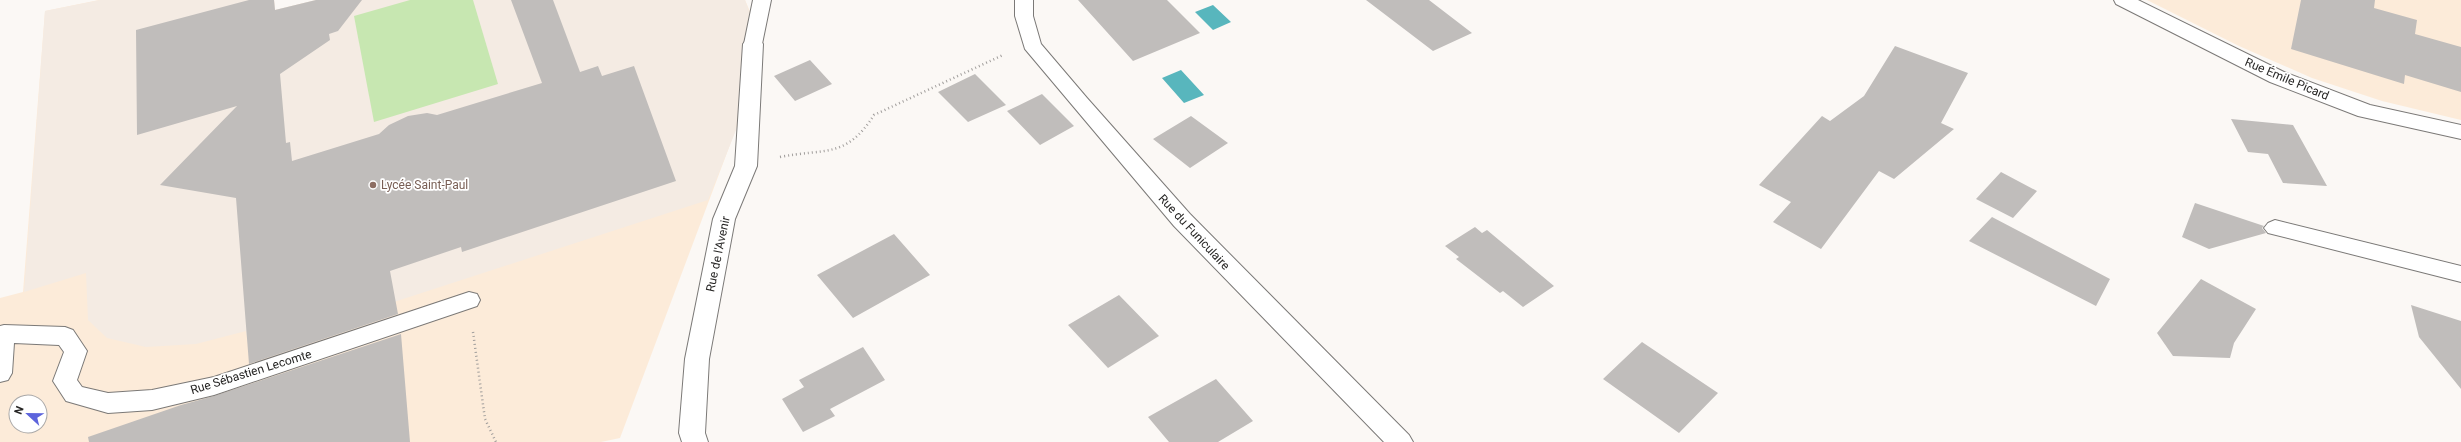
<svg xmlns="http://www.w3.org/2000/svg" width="2461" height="442" font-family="Roboto,sans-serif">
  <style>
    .commercial { fill: #fcebd9; fill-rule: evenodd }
    .built { fill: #f4ebe3 }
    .green { fill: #c7e7b1 }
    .water { fill: #58b6bd }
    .building { fill: #c0bdbb }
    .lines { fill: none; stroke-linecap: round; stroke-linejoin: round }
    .lane-casing { stroke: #7b7977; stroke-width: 2 }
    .street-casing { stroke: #7b7977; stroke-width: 2 }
    .path { stroke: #a19e9c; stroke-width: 2.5; stroke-dasharray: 1 3; stroke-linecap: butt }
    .lane { fill: #fff; fill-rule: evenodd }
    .street { fill: #fff; fill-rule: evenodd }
    .education-dot { fill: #8d6e63; stroke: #fff; stroke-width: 1.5 }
    .labels { text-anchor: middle; stroke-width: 3.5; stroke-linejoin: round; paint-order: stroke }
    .street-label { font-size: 12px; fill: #272625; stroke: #fff }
    .education-label { font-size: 12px; fill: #785e54; stroke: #fff; text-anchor: start }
  </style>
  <rect width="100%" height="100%" fill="#fbf8f5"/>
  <path class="commercial" d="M99 0H274L275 10 316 0H745L751 14 740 118 620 438 601 442H0V298L23 292 45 11ZM16 402H40V426H16Z
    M2147 0H2461V120L2382 101 2312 78 2239 46Z"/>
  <path class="built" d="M100 0H274L275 10 316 0H745L750 14 736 130 708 200 249 349 246 331 196 344 146 347 107 338 88 320 86 273 24 292 45 11Z"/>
  <path class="green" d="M410 0H473L498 84 374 122 354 16Z"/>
  <path class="water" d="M1213 5 1231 22 1213 30 1195 12Z
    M1181 70 1204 95 1184 103 1162 78Z"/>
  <path class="building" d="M249 0H274L275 10 316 0H362L338 31 329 34 330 40 280 74 286 143 290 142 292 161 379 134 389 125 408 116 427 113 437 115 542 83 511 0H553L580 72 598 66 602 76 634 66 676 181 462 252 461 247 390 271 398 314 249 364 236 198 160 185 237 106 137 135 136 30Z
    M1078 0H1167L1200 33 1133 61Z
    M1366 0H1429L1472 33 1433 51Z
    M2301 0H2375L2374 8 2417 20 2415 34 2461 47V92L2405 75 2404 84 2291 49Z
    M1895 46 1968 73 1941 123 1954 129 1894 179 1879 171 1821 249 1773 222 1791 202 1759 185 1822 116 1830 121 1864 96Z
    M810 60 832 84 795 101 774 76Z
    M975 74 1006 105 968 122 938 92Z
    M1042 94 1074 126 1040 145 1007 111Z
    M1191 116 1228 143 1190 168 1153 139Z
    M2231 119 2293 125 2327 186 2283 183 2268 154 2248 152Z
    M2001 172 2037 191 2013 218 1976 199Z
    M2195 203 2264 226 2262 228 2266 233 2209 249 2182 237Z
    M1992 217 2110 279 2096 306 1969 241Z
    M1475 227 1482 233 1487 230 1554 286 1523 307 1503 291 1500 293 1456 259 1459 257 1445 246Z
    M894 234 930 275 853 318 817 275Z
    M2201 279 2256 309 2234 343 2230 358 2173 356 2157 333Z
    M1119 295 1159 336 1108 368 1068 325Z
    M2411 305 2461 321V389L2419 337Z
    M401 334 410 442H89L88 437 181 405 214 396Z
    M1642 342 1718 393 1679 433 1603 379Z
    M863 347 885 380 830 409 835 416 803 432 782 399 804 387 799 380Z
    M1216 379 1253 421 1218 442H1169L1148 417Z"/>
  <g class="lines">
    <defs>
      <path id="lane" d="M753 0H771L762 44 760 48H746L744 44Z
        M2275 220 2461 266V282L2268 233 2264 228 2268 223Z
        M469 292 477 294 480 300 477 306 214 395 152 410 108 413 66 401 53 381 64 352 59 345 14 343 12 373 8 380 0 382V326L4 325 65 327 73 330 87 351 77 380 82 387 108 393 152 390 214 377Z"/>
      <path id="street" d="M1015 0H1033V16L1041 44 1087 98 1190 214 1409 435 1413 442H1384L1174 226 1025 49 1015 16Z
        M2114 0H2138L2284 72 2370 105 2461 125V139L2358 116 2270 82 2116 4Z
        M753 38 760 40 763 44 757 166 735 219 709 359 705 433 708 442H682L679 433 685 359 713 219 735 166 743 44 746 40Z"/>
    </defs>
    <use href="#lane" class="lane-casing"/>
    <use href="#street" class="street-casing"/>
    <path class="path" d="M780 157C825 148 846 159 874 115L1003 55
      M473 332 485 419 496 442"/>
    <use href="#lane" class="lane"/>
    <use href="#street" class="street"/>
  </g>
  <circle class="education-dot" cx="373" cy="185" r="4"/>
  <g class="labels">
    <g class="street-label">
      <text transform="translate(2287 79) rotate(23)" y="4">Rue Émile Picard</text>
      <text transform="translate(1194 232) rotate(47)" y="4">Rue du Funiculaire</text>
      <text transform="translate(718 254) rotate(-78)" y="4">Rue de l'Avenir</text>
      <text transform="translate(251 372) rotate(-17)" y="4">Rue Sébastien Lecomte</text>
    </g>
    <g class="education-label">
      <text x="381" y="189">Lycée Saint-Paul</text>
    </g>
  </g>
  <g transform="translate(28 414) rotate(292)"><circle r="19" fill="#ffffff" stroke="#a9a8a8"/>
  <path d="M0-3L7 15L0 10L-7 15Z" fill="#5d64dc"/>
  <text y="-6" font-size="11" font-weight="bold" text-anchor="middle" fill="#272625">N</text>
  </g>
</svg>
